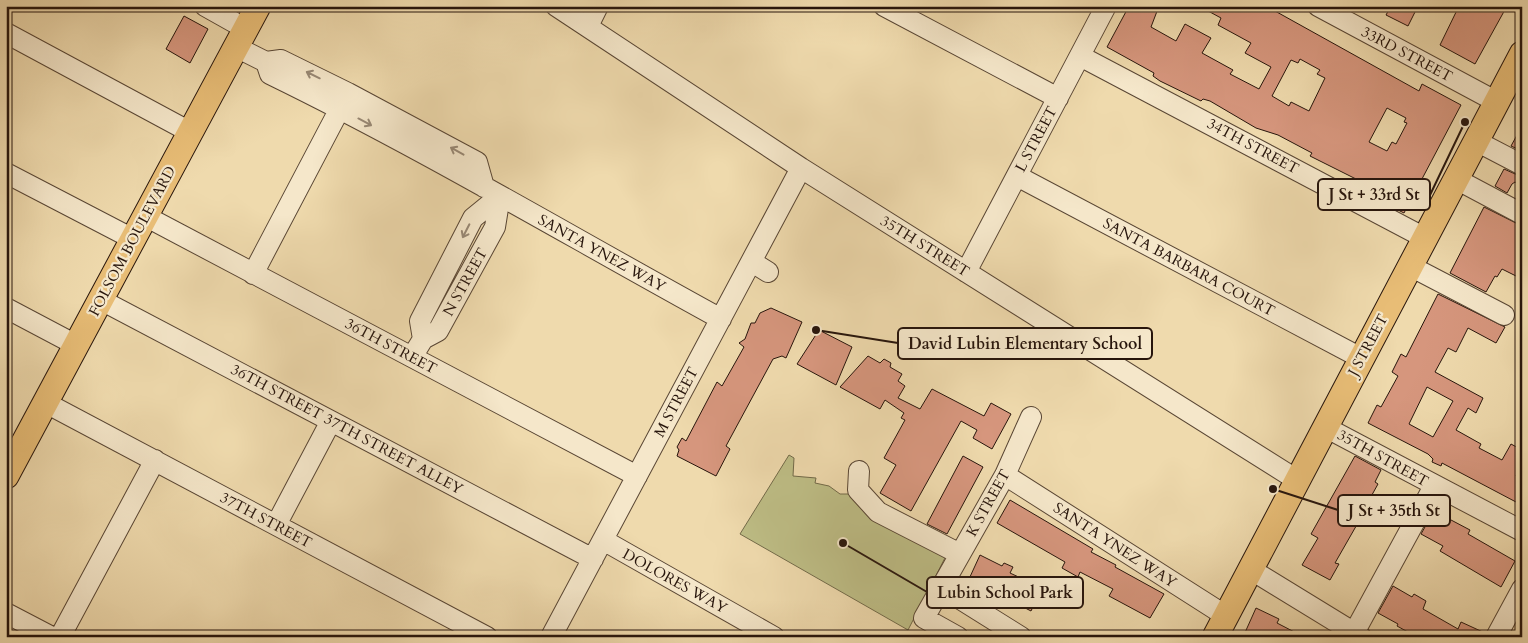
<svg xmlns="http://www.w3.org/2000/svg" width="1528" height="643" font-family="Cardo,serif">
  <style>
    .green { fill: #bebe86; stroke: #726a49 }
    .building { fill: #d6967d; stroke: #27150c; fill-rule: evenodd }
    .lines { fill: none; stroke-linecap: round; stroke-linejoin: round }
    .minor-casing { stroke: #594634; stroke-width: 22 }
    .major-casing { stroke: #27150c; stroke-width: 27 }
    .minor { stroke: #f5e7ca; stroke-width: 20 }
    .major { stroke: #e8bd76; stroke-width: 25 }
    .oneway { stroke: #988874 }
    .labels { text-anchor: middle; stroke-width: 4.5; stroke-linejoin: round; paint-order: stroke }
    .street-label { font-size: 15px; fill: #27150c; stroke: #f5e7ca }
    .leader { fill: none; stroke: #27150c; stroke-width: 2 }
    .callout-dot { fill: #27150c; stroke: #f5e7ca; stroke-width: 2 }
    .callout { fill: #f5e7ca; stroke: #27150c; stroke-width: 2 }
    .callout-label { font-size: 16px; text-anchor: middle; font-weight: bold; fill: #27150c }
  </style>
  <rect width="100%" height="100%" fill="#efdaad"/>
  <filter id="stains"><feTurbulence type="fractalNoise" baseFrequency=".004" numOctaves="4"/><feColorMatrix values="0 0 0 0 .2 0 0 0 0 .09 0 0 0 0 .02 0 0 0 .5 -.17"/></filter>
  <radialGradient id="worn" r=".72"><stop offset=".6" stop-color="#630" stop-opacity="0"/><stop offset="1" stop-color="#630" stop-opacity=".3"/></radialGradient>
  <path class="green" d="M789 455 794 458 793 476 816 478 815 483 829 486 840 494H854L948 552 908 630 740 534Z"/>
  <path class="building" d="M1129 6H1159L1151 27 1176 41 1185 24 1211 38 1202 53 1233 70 1230 74 1259 89 1271 67 1245 53 1251 43 1218 25 1221 18 1199 6H1266L1419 91 1422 84 1461 105 1404 213 1380 201 1384 193 1310 156 1312 153 1278 135 1256 128 1210 101 1203 99 1201 101 1160 81 1153 76 1154 73 1107 47ZM1300 59 1320 70 1317 74 1325 78 1309 111 1291 102 1289 106 1272 96 1291 60 1298 63ZM1387 108 1406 118 1404 122 1407 123 1396 144 1392 142 1387 151 1369 142Z
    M1391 6H1418L1408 26 1386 15Z
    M1459 6H1507L1475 64 1440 45Z
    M184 16 208 29 190 63 166 49Z
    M1522 126V151L1511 146Z
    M1504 169 1522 177V186L1515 182 1512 184 1507 193 1495 186Z
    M1484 207 1522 226V279L1502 269 1497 277 1495 276 1486 292 1450 273Z
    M1438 294 1505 327 1496 343 1468 328 1456 352 1448 348 1435 372 1483 398 1476 413 1468 408 1456 430 1481 444 1479 448 1502 460 1511 444 1522 450V464L1516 476 1522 479V491L1516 502 1442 463 1441 466 1432 462 1433 459 1428 454 1368 423 1377 405 1381 407 1398 376 1392 372 1401 354 1406 357ZM1427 387 1453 401 1433 437 1409 424Z
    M771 308 802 322 786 358 782 356 773 359 726 446 730 449 716 476 677 456 679 450 677 447 682 438 686 441 717 382 722 386 744 347 739 343 745 339 751 323H755L760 313Z
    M819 330 852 347 836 385 797 364Z
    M868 356 880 363 884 359 891 363 890 367 902 374 898 381 905 386 898 398 920 409 932 389 984 416 991 403 1011 414 992 449 973 438 977 430 961 421 911 511 880 493 896 465 884 458 905 420 901 418 904 413 885 400 880 409 840 387Z
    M963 456 983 467 947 534 927 524Z
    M1355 456 1381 470 1375 482 1378 484 1368 502 1372 504 1362 523 1359 521 1335 563 1339 564 1330 580 1302 565 1318 538 1311 534Z
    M1010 500 1093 549 1091 552 1116 565 1115 567 1164 594 1150 618 1109 596 1113 589 1080 572 1078 577 1062 568 1065 562 997 523Z
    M1434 511 1470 530 1468 534 1515 561 1501 587 1440 551 1443 546 1421 534Z
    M980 555 1002 566 1004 563 1013 567 1010 573 1042 588 1031 611 969 579Z
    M1393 586 1412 597 1414 594 1426 601 1423 609 1458 629 1461 622 1485 633 1484 637H1417L1397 626 1398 624 1378 613Z
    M1256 608 1279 619 1277 623 1304 637H1243Z"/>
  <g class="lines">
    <defs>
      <path id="minor" d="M205 6 246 29
        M556 6 801 168 1297 480
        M884 6 1058 98
        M1318 6 1497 102
        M588 26 598 6
        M6 33 190 132
        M236 47 266 62 281 60 348 93 477 162 484 187
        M1080 56 1425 238
        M266 62 270 74C424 149 571 237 721 319
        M1476 141 1522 165
        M6 173 133 239
        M1017 176 1361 358
        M1456 179 1520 213 1522 210
        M145 216 637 476
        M752 262 768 272
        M1410 266 1504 315
        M966 272 1106 6
        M253 274 346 97
        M101 300 593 559
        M6 308 76 345
        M423 339 420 321 473 218 500 196
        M412 357 423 339 438 331 495 227 500 196
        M46 403 487 637
        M1325 427 1522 531
        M859 471 858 490 878 512 960 554
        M1005 475 1226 616
        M276 525 331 421
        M603 540 774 637
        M1250 569 1361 637
        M941 587 1021 637
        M6 613 52 637
        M1354 633 1434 486
        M60 637 155 460
        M551 637 801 168
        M958 637 924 618 1005 475 1031 417
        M1496 637 1522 589"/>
      <path id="major" d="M6 476 258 6
        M1215 637 1522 54"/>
    </defs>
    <use href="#minor" class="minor-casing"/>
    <use href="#major" class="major-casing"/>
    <use href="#minor" class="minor"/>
    <use href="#major" class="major"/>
  </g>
  <defs><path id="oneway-shaft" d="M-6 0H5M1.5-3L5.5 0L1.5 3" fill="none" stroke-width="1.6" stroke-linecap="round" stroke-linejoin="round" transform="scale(1.25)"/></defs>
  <g class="oneway">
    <use href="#oneway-shaft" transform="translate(313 75) rotate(-154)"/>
    <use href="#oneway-shaft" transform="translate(365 122) rotate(28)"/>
    <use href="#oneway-shaft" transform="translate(457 151) rotate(-151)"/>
    <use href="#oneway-shaft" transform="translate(466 231) rotate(117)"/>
  </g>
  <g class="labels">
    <g class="street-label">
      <text transform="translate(1407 54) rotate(28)" y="5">33RD STREET</text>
      <text transform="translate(1036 139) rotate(-62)" y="5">L STREET</text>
      <text transform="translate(1253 146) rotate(28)" y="5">34TH STREET</text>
      <text transform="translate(132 241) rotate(-62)" y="5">FOLSOM BOULEVARD</text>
      <text transform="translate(925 246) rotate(32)" y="5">35TH STREET</text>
      <text transform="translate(602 253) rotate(29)" y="5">SANTA YNEZ WAY</text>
      <text transform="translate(1189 267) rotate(28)" y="5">SANTA BARBARA COURT</text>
      <text transform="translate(465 282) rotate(-61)" y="5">N STREET</text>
      <text transform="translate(1368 345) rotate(-62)" y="5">J STREET</text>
      <text transform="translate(391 346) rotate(28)" y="5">36TH STREET</text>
      <text transform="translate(676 402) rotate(-62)" y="5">M STREET</text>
      <text transform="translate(347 429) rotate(28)" y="5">36TH STREET 37TH STREET ALLEY</text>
      <text transform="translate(1383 458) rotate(29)" y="5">35TH STREET</text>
      <text transform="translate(988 503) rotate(-61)" y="5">K STREET</text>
      <text transform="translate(266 520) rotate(28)" y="5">37TH STREET</text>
      <text transform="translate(1115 545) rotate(33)" y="5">SANTA YNEZ WAY</text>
      <text transform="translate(675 581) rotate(29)" y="5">DOLORES WAY</text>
    </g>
  </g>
  <path class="leader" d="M1465 122L1430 195M816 330L898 343M1273 489L1338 510M843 543L927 592"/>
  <g class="callout-dot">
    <circle cx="1465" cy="122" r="5"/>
    <circle cx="816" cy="330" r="5"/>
    <circle cx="1273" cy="489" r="5"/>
    <circle cx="843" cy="543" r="5"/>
  </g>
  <g class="callout">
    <rect x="1318" y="179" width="112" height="31" rx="5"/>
    <rect x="898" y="328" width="254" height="31" rx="5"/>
    <rect x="1338" y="495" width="112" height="31" rx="5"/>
    <rect x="927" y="577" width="156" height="31" rx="5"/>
  </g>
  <g class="callout-label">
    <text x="1374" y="200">J St + 33rd St</text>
    <text x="1025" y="349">David Lubin Elementary School</text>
    <text x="1394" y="516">J St + 35th St</text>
    <text x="1005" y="598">Lubin School Park</text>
  </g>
  <rect width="1528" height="643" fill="none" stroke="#efdaad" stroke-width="25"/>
  <rect x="8" y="8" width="1513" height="628" fill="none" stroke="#27150c" stroke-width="2.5"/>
  <rect x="12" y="12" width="1503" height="618" fill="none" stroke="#27150c"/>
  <rect width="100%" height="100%" filter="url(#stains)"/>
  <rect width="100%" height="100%" fill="url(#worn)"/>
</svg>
